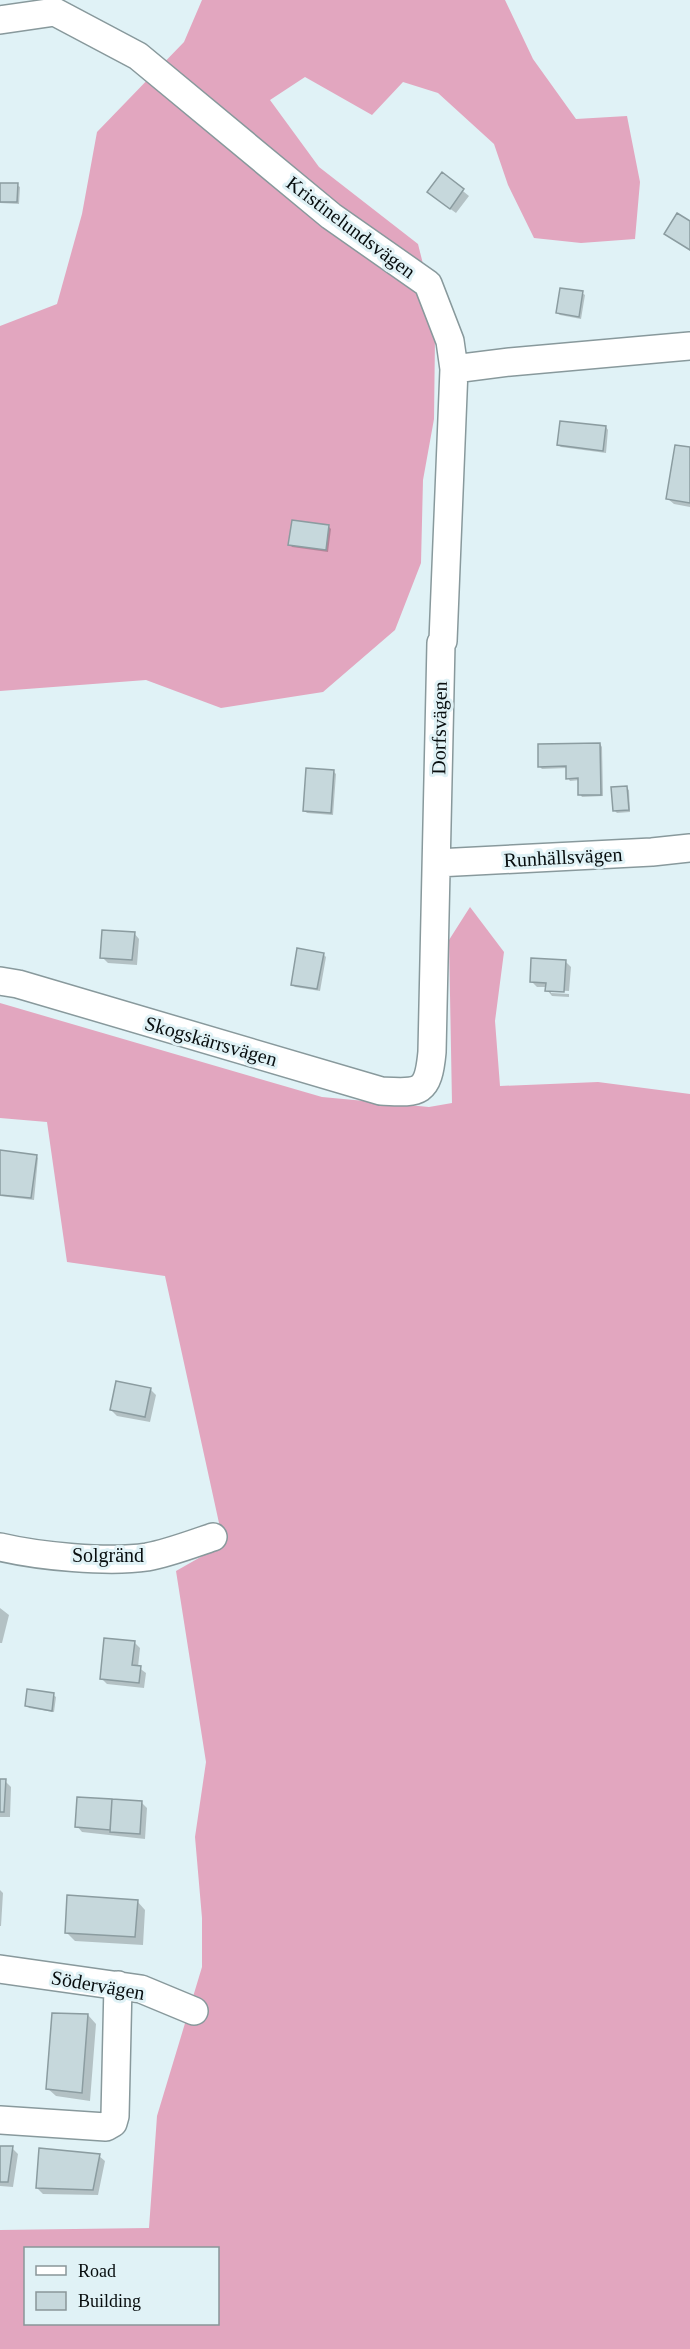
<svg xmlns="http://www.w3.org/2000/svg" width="690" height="2349" font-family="'Times New Roman',serif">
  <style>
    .forest { fill: #e2a6bf; fill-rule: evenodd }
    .shadow { fill: #0003 }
    .building { fill: #c6d8dc; stroke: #8b9ca0; stroke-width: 1.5 }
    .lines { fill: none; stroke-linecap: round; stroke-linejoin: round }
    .minor-casing { stroke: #88999c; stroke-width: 30 }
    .minor { stroke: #fff; stroke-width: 27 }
    .labels { text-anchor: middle; stroke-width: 6; stroke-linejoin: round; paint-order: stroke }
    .street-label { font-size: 20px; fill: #070d0e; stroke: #e0f2f6 }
  </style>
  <rect width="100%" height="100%" fill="#e0f2f6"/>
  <path class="forest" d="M202 0H505L533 59 576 119 627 116 640 182 635 239 581 243 534 238 508 185 494 144 438 93 403 82 372 115 305 77 270 100 319 167 418 244 428 284 435 337 434 419 423 480 421 563 395 630 323 692 221 708 146 680 0 691V326L57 304 82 214 97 132 184 42Z
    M470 907 504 952 495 1021 500 1086 598 1082 690 1094V2349H0V2230L149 2228 157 2116 202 1967V1918L195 1837 206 1762 176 1571 227 1542 219 1523 165 1276 67 1262 47 1122 0 1118V1003L322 1097 429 1107 452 1103 449 940ZM26 2248H218V2324H26Z"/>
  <path class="shadow" d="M442 174 469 196 456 213 434 197Z
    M0 184 17 185 20 187 19 204 0 203Z
    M582 293 585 295 581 319 560 315 557 313Z
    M606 427 608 430 606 453 561 447 558 445Z
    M690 449V507L674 504 668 499Z
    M329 527 331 529 328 552 292 547 290 544Z
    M600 744 602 747 603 796 582 797 580 794V780L570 781 568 778 567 768 542 769 539 766Z
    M333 771 336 774 333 815 307 813 304 810Z
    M626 788 629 790 630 812 617 813 614 810Z
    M134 933 139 939 137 965 108 963 102 957Z
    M323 954 326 957 320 991 295 987 292 984Z
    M565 961 571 967 569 991 551 990V993L569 994V997L552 996 547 990V987H537L531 981Z
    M0 1152 36 1156 38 1158 34 1200 0 1196Z
    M150 1389 156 1395 150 1422 117 1416 111 1410Z
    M0 1608 9 1615 2 1643H0Z
    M134 1642 140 1648 138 1667 146 1673 144 1688 107 1684 101 1678Z
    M53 1695 56 1697 54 1712 29 1708 27 1705Z
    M0 1781H5L11 1787 10 1817H0Z
    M79 1799 142 1803 147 1808 145 1839 82 1832 77 1826Z
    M0 1890 3 1893 1 1926H0Z
    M137 1901 145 1910 143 1945 75 1941 66 1932Z
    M88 2015 96 2024 90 2101 56 2096 47 2088Z
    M0 2148H12L18 2154 13 2187 0 2186Z
    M99 2156 105 2161 98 2195 43 2194 37 2188Z"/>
  <path class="building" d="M442 172 464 189 450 209 427 192Z
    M0 183H18L17 202H0Z
    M677 213 690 221V250L664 234Z
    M560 288 583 291 579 317 556 313Z
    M560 421 606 426 603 451 557 445Z
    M675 445 690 447V503L666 499Z
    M292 520 329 525 326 550 288 545Z
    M600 743 601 795H578V778L566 779V766L538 767V744Z
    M306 768 334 770 331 813 303 811Z
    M627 786 629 810 613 811 611 787Z
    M102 930 135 932 132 960 100 958Z
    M297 948 324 953 317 989 291 985Z
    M531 958 566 960 564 992 545 991 546 983 530 982Z
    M0 1150 37 1155 31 1198 0 1195Z
    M116 1381 151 1388 145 1417 110 1410Z
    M104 1638 135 1641 132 1665 141 1666 139 1683 100 1679Z
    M27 1689 54 1693 52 1711 25 1706Z
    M0 1779H6L4 1812H0Z
    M77 1797 112 1799 110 1830 75 1827Z
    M112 1799 142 1801 140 1834 110 1832Z
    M67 1895 138 1900 135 1937 65 1933Z
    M52 2013 88 2014 82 2093 46 2089Z
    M0 2146H13L8 2182H0Z
    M39 2148 100 2154 93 2190 36 2188Z"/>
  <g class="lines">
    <defs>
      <path id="minor" d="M0 20 55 12 138 56 331 216 428 284 450 341 454 369 443 641 441 643 432 1052C428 1095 419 1093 381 1091L18 984 0 981
        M454 369 510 362 690 346
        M437 863 652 852 690 848
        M0 1547C38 1556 108 1563 147 1557 169 1553 192 1544 213 1537
        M0 1969 141 1989 194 2011
        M0 2120 106 2127 113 2123 115 2116 118 1985"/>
    </defs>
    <use href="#minor" class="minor-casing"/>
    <use href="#minor" class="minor"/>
  </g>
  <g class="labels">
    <g class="street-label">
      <text transform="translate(351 227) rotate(37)" y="7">Kristinelundsvägen</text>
      <text transform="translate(439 728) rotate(-89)" y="7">Dorfsvägen</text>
      <text transform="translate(563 857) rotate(-3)" y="7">Runhällsvägen</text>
      <text transform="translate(211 1041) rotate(16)" y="7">Skogskärrsvägen</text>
      <text x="108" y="1562">Solgränd</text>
      <text transform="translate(98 1985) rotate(10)" y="7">Södervägen</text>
    </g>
  </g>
  <rect x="24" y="2247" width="195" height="78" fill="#e0f2f6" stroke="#899699" stroke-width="1.5"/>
  <rect x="36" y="2266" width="30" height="9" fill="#ffffff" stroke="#899699" stroke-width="1.5"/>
  <text x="78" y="2277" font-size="18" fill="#070d0e">Road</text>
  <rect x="36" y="2292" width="30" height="18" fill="#c6d8dc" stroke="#899699" stroke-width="1.5"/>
  <text x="78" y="2307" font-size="18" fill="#070d0e">Building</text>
</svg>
